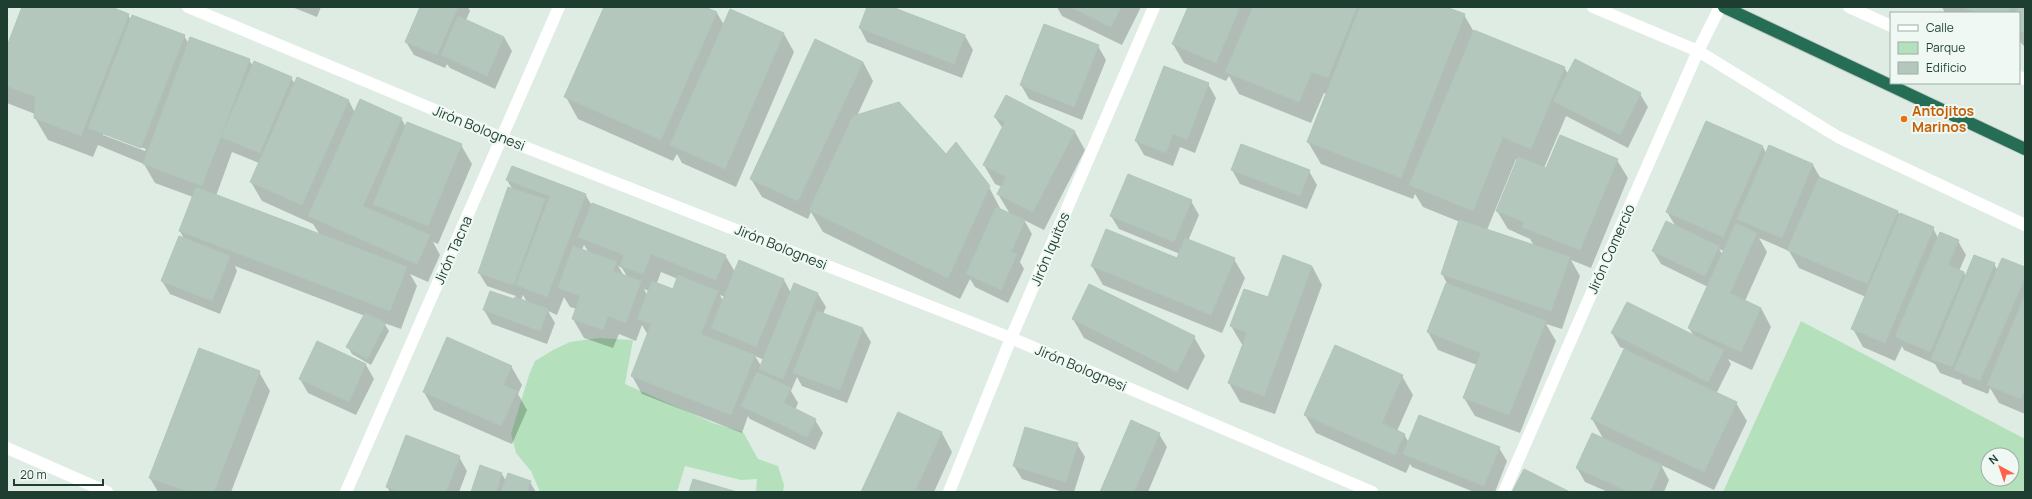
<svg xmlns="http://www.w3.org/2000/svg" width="2032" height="499" font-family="Manrope,sans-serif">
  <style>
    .green { fill: #b4e0bb; fill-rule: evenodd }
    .shadow { fill: #0003; fill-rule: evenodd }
    .building { fill: #b4c7bd; stroke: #b0c6bb }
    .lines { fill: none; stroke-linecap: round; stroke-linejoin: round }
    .highway-casing { stroke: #c0c9c5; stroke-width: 14 }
    .street { stroke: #fff; stroke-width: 12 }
    .highway { stroke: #266d56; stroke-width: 12 }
    .food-dot { fill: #e8710a; stroke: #eff8f3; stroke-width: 1.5 }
    .labels { text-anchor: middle; stroke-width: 4; stroke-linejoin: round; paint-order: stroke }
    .food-label { font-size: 14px; font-weight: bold; fill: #c56008; stroke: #eff8f3; text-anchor: start }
    .street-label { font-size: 14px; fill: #1e3e31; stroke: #eff8f3 }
  </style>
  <rect width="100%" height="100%" fill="#deece4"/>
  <path class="green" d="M1801 321 2025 439V492H1723ZM1988 455H2012V479H1988Z
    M599 338 633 340 625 384 713 423 743 432 758 459 778 466 784 485 783 492H756L757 479 741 480 685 466 677 492H540L531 471 516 453 511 434 529 375 535 361 553 350 570 342Z"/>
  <path class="shadow" d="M23 7H108L128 15 131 20 184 36 189 44 249 60 253 66 291 78 295 84 297 79 349 101 355 113 401 118 406 127 461 145 472 164 438 244 433 242 440 255 428 282 410 274 417 286 401 329 384 323 389 331 371 365 352 354 348 347 365 316 235 266 237 271 220 314 170 294 162 281 184 239 180 231 193 197 155 183 144 164 98 145 93 157 48 140 35 118V114L7 103V49ZM103 133 146 149 145 151 103 135ZM232 152 259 163 251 182 262 201 313 224 320 235 216 196Z
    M292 7H321L317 17Z
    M421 7H468L470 11 466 20 504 37 512 51 495 89 450 68 447 64 445 68 414 55 406 42Z
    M606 7H703L717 13 724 25 784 34 794 52 736 187 682 163 677 154 673 161 578 119 566 97Z
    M865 7H889L965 36 973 50 962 78 867 42 860 28 867 8Z
    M1057 7H1141L1122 45 1062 16Z
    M1190 7H1443L1464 15 1474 32 1564 67 1568 74 1640 94 1648 107 1628 148 1566 116 1544 168 1617 160 1628 178 1591 268 1571 260 1580 276 1562 329 1546 324 1556 341 1520 433 1475 416 1464 398 1477 365 1438 350 1428 332 1448 285 1442 274 1460 222 1423 207 1415 194 1413 199 1321 164 1308 142 1327 94 1324 93 1311 123 1239 94 1229 76 1226 81 1184 63 1173 44ZM1516 159 1518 160 1497 211 1508 229 1530 239 1534 246 1487 230Z
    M1942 7H2025V47L2019 41V13H1945Z
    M1098 46 1106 60 1082 120 1029 99 1021 85Z
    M863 62 873 81 857 116 946 155 989 187 1001 210 1010 214 998 194 1002 187 995 184 984 165 1003 129 995 117 1075 132 1085 150 1044 230 1024 220 1032 234 1020 262 1024 269 1008 303 975 287 970 279 960 299 823 232 811 212 808 219 762 197 751 179Z
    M1208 84 1216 98 1195 153 1180 147 1173 166 1144 155 1136 141Z
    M1763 147 1766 153 1813 165 1821 179 1898 212 1900 216 1933 228 1938 238 1958 241 1966 255 1959 271 1964 272 1966 277 1994 264 1998 271 2025 269V414L1999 403 1990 388 1988 394 1963 384 1960 379 1959 380 1940 373 1935 364 1904 350 1902 346 1895 361 1863 347 1853 329 1866 297 1799 268 1789 251 1759 238 1767 252 1745 301 1761 308 1771 327 1752 370 1728 359 1731 364 1716 394 1736 403 1747 421 1714 490 1661 465 1669 480 1664 492H1608L1585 482 1577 468 1604 440 1592 419 1625 349 1620 347 1612 333 1694 336 1689 328 1708 287 1661 264 1653 251 1676 227 1667 212ZM1719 249 1724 251 1723 255Z
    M1232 170 1309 171 1317 185 1307 209 1240 184Z
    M507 180 585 194 592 206 725 255 735 272 740 262 784 280 791 293 818 294 826 307 823 314 863 329 871 342 847 403 802 386 797 377 791 391 798 403 795 410 815 420 823 433 815 450 750 419 748 416 742 433 642 394 632 376 648 335 642 325 636 341 619 334 613 348 584 338 573 319 577 309 570 307 564 297 557 315 548 311 555 323 547 344 492 324 484 310 491 292 514 301 516 296 487 286 479 273 513 190ZM584 245 589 253 582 250ZM618 266 622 268 628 278 624 276ZM661 272 678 279 673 290 657 283ZM644 289 649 291 647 295ZM523 295 527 302 521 300ZM720 295 725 297 723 301ZM755 356 764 360 761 366Z
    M1191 201 1199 215 1188 241 1234 259 1245 278 1222 333 1103 285 1092 266 1178 259 1180 254 1119 229 1111 216Z
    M1312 266 1322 285 1275 414 1240 402 1229 383 1243 346 1231 326 1245 290 1268 298Z
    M1073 319 1194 337 1205 356 1188 390 1084 338Z
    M317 343 366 365 374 379 356 415 308 393 300 379Z
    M199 349 259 372 270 391 231 492H158L150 478Z
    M511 366 522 385 518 394 527 410 512 444 434 410 424 392Z
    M1402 376 1413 395 1397 431 1404 434 1409 443 1499 448 1507 461 1495 492H1474L1412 467 1410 464 1406 473 1316 433 1305 415Z
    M898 413 942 433 952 452 934 492H862Z
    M1159 434 1167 447 1148 492H1101Z
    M1077 444 1085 457 1074 492H1063L1022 479 1014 466Z
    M459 457 467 471 459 492H390L387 487Z
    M481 467 502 474 506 481 530 482 536 492H472Z"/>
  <path class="building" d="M22 7H111L129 14 81 136 34 118 35 97 7 86V46Z
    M420 7H458L437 55 405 42Z
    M604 7H705L717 12 661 140 564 97Z
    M867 7H892L965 35 954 64 859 28Z
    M1070 7H1121L1111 27Z
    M1188 7H1240L1216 63 1172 44Z
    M1253 7H1357L1328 78 1312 72 1299 102 1225 72Z
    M1360 7H1446L1465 14 1401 178 1307 142Z
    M1963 7H2010L2007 13H1977Z
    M2018 7H2025V33L2019 31V13H2016Z
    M730 9 784 33 725 169 670 145Z
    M132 15 185 35 141 148 88 128Z
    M458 16 504 37 487 76 441 55Z
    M1044 24 1099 45 1074 107 1020 85Z
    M1474 30 1565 67 1531 149 1503 137 1473 211 1409 185Z
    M190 37 250 59 202 186 143 164Z
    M815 39 863 62 798 201 750 179Z
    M1575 59 1641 93 1620 135 1553 101Z
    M254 61 292 77 260 153 221 137Z
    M1164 66 1209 83 1187 140 1173 134 1166 153 1135 141Z
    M297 77 349 100 302 205 250 182Z
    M1006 95 1075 131 1033 212 997 194 1006 177 983 165 1005 122 994 117Z
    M360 99 402 118 363 206 430 235 417 264 308 216Z
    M899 102 946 154 956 142 990 186 948 278 809 210 853 116Z
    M1706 121 1763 146 1723 237 1666 212Z
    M407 122 462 144 428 226 373 204Z
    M1560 135 1618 159 1580 250 1522 227 1524 222 1496 211 1518 157 1546 168Z
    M1241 144 1310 170 1300 196 1231 170Z
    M1769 145 1813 164 1782 238 1737 219Z
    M512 166 586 194 547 297 516 285 550 196 506 180Z
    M1128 174 1192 200 1174 242 1110 216Z
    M1819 177 1898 211 1867 284 1787 250Z
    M196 187 407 267 390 311 179 231Z
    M508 187 545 199 514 285 478 273Z
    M592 203 726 255 716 280 651 254 643 274 620 266 624 255 578 237Z
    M996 207 1025 220 1011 252 1017 254 1001 290 966 274Z
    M1900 213 1934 227 1885 343 1851 329Z
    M1459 220 1570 257 1551 311 1441 274Z
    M1666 221 1719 246 1705 276 1652 251Z
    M1736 223 1757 233 1730 293 1761 308 1741 352 1688 328Z
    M1106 229 1177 258 1185 238 1235 258 1211 315 1091 266Z
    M1940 232 1959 240 1948 265 1964 272 1930 352 1895 337Z
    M179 236 230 256 212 301 161 281Z
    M573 246 617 262 613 271 641 281 626 323 608 316 603 330 572 319 580 296 558 288Z
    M1283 255 1312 266 1264 396 1228 383 1247 333 1230 326 1244 289 1268 297Z
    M1974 255 1995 263 1952 367 1931 359Z
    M2002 258 2025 267V278L1980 381 1954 370Z
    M739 260 784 279 756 347 711 328Z
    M678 275 718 291 701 334 755 355 731 415 631 376 651 324 637 319 652 281 673 289Z
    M794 283 818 293 783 379 759 369Z
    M1446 283 1546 321 1509 415 1463 398 1481 353 1427 332Z
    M1089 284 1195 336 1177 372 1072 319Z
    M490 291 514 299 515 297 548 309 540 331 483 310Z
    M2025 295V388L2021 399 1987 385Z
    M1627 302 1724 350 1708 382 1611 333Z
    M817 311 863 328 840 390 793 373Z
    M365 313 386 323 367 359 346 347Z
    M447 337 512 366 503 385 517 391 501 426 423 392Z
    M317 341 366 364 349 402 299 379Z
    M1335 345 1403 375 1382 423 1405 434 1395 455 1304 415Z
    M199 348 260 371 214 492H191L149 478Z
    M1624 349 1737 402 1704 472 1591 419Z
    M757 372 791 388 784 403 816 419 807 437 741 406Z
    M898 412 942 432 916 489 923 492H861Z
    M1419 415 1500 447 1484 486 1403 454Z
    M1131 420 1160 433 1134 492H1100Z
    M1025 427 1078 443 1066 482 1013 466Z
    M1592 433 1662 465 1650 492H1629L1576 468Z
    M406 435 460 456 446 492H398L386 487Z
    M480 465 502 473 496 492H471Z
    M1524 469 1570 492H1512Z
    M508 473 531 481 527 492H501Z
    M693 479 737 492H689Z"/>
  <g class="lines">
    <defs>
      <path id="highway" d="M1724 7 2025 149"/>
    </defs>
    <use href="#highway" class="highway-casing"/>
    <path class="street" d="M188 7 502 138 1011 338 1372 492
      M1593 7 1698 51 1838 137 2025 225
      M1849 7 1891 26
      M2019 77 2025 79
      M7 448 107 492
      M346 492 559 7
      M949 492 1011 338 1154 7
      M1504 492 1698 51 1720 7"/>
    <use href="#highway" class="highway"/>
  </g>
  <circle class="food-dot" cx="1904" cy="119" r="4"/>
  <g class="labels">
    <g class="food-label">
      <text x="1912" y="116">Antojitos<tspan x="1912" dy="16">Marinos</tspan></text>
    </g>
    <g class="street-label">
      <text transform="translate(479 128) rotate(22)" y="5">Jirón Bolognesi</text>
      <text transform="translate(781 247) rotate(22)" y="5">Jirón Bolognesi</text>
      <text transform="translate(1050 249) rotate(-67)" y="5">Jirón Iquitos</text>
      <text transform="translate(1611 249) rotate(-66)" y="5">Jirón Comercio</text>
      <text transform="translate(453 250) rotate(-66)" y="5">Jirón Tacna</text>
      <text transform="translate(1081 368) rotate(23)" y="5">Jirón Bolognesi</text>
    </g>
  </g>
  <rect width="2032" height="499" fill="none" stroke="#1e3e31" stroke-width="16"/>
  <rect x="1890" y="12" width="130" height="72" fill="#eff8f3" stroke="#9baea5"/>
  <rect x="1898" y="25" width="20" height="6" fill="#ffffff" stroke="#9baea5"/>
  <text x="1926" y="32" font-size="12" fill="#1e3e31">Calle</text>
  <rect x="1898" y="42" width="20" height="12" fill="#b4e0bb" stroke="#9baea5"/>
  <text x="1926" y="52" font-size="12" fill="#1e3e31">Parque</text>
  <rect x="1898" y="62" width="20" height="12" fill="#b4c7bd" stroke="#9baea5"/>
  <text x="1926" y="72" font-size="12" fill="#1e3e31">Edificio</text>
  <g transform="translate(2000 467) rotate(320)"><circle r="19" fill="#eff8f3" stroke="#9baea5"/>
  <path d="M0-3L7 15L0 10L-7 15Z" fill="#ff6149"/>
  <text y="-6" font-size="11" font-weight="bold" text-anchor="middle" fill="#1e3e31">N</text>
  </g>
  <path d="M14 479v6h89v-6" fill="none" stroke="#1e3e31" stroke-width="2"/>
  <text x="20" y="479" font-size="12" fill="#1e3e31" stroke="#eff8f3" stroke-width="3" paint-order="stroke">20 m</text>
</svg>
